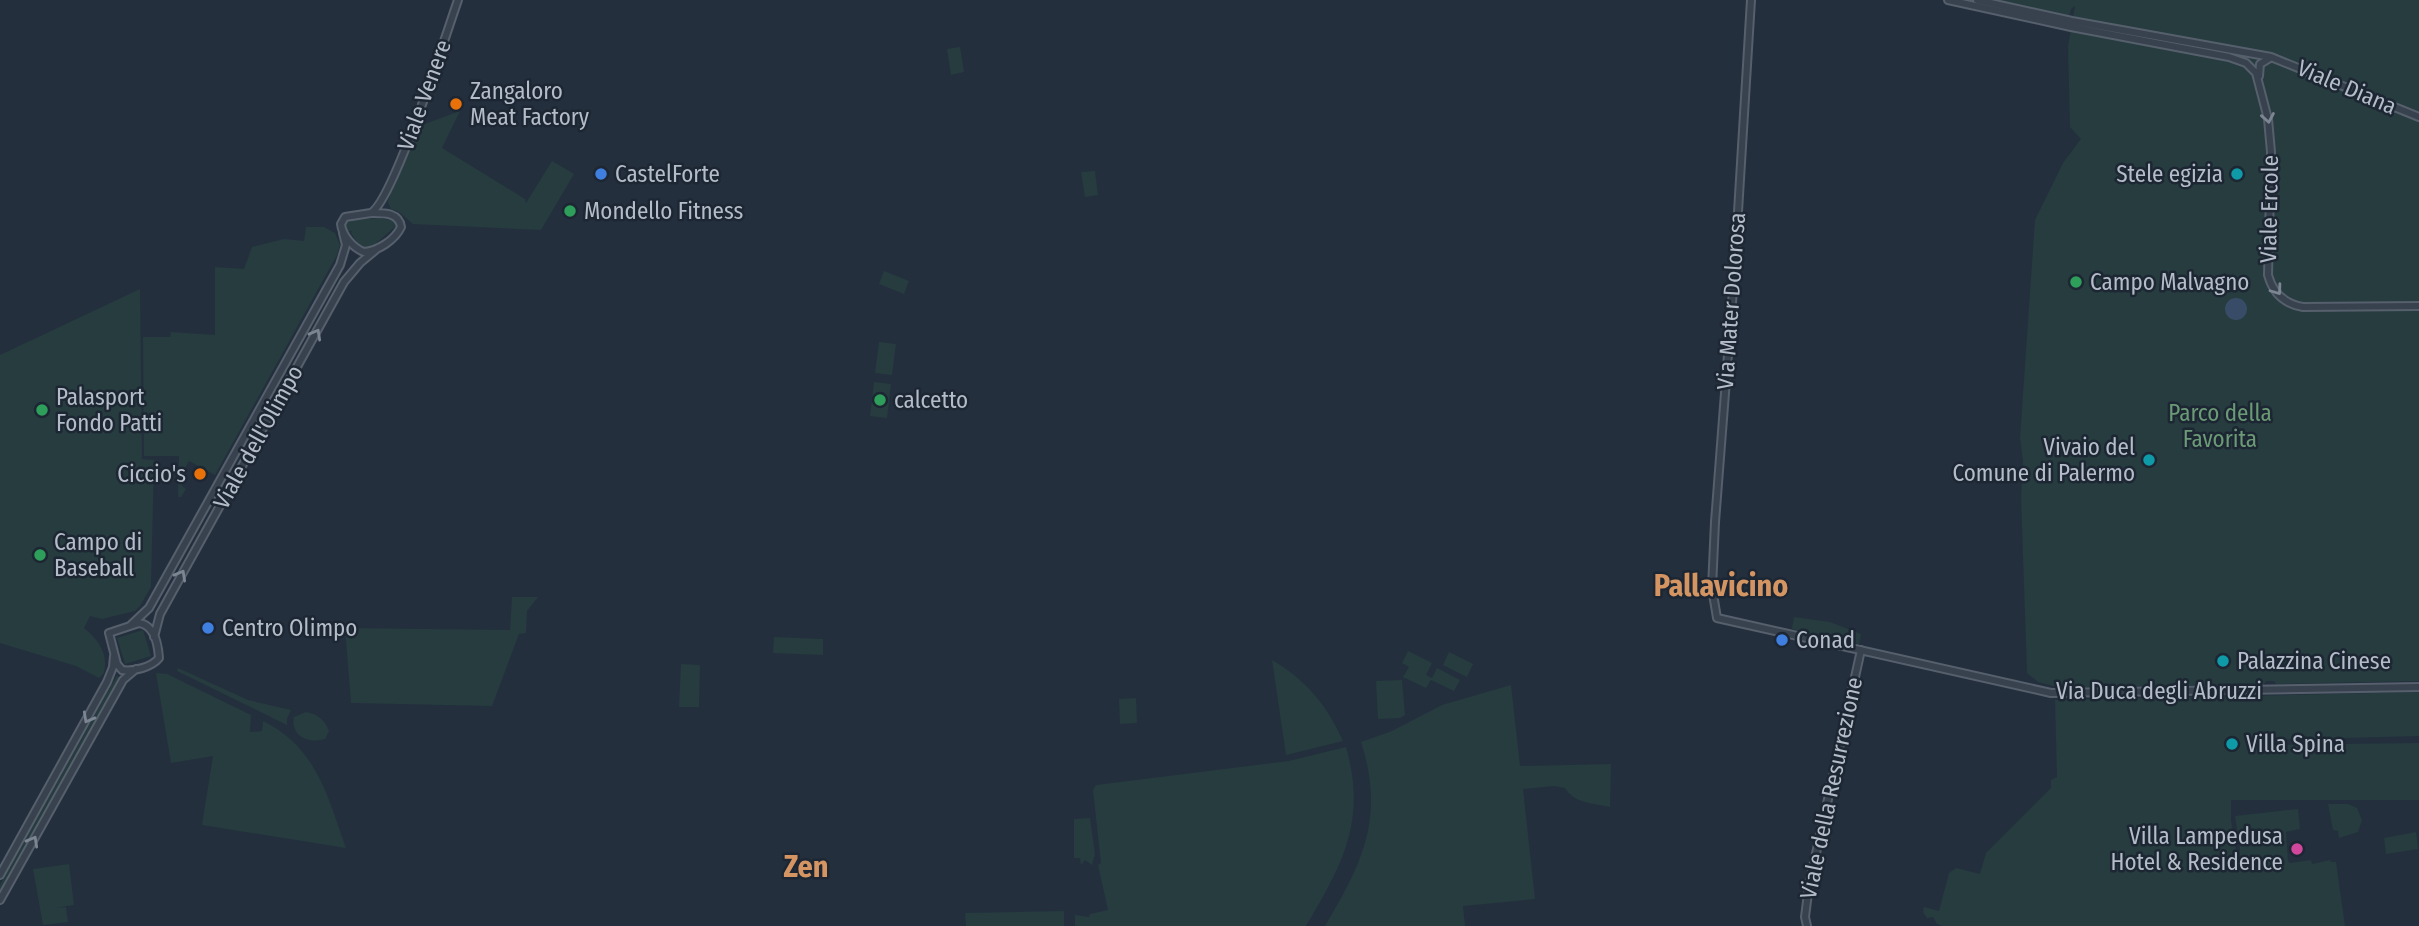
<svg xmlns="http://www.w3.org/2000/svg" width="2419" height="926" font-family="'Fira Sans Condensed',sans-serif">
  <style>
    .green { fill: #263c3f }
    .water { fill: #394c67 }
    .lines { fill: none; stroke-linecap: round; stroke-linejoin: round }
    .minor-casing { stroke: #565f6c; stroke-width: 10 }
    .minor { stroke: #38414e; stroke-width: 6 }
    .oneway { stroke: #7c8592 }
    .food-dot { fill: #e8710a; stroke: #1d2633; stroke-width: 2.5 }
    .shop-dot { fill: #3f7fe0; stroke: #1d2633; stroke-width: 2.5 }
    .culture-dot { fill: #0f9aa8; stroke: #1d2633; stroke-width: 2.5 }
    .leisure-dot { fill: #2e9e5b; stroke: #1d2633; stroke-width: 2.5 }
    .hotel-dot { fill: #d1479c; stroke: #1d2633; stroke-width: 2.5 }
    .labels { text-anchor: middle; stroke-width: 5; stroke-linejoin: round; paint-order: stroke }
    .street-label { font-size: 23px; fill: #b4bcc9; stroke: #1d2633 }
    .poi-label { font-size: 23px; fill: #b4bcc9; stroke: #1d2633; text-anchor: start }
    .park-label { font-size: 23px; fill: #6b9a76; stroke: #1d2633 }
    .district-label { font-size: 30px; font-weight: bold; fill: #d59563; stroke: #1d2633 }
  </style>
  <rect width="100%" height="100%" fill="#242f3e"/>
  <path class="green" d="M1996 0H2419V681L2276 684 2274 681H2266L2264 684 2061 688 2038 682 2027 673 2021 497 2023 461 2020 438 2035 220 2063 163 2081 139 2070 127 2068 46 2075 6 2071 9 2069 17Z
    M960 47 964 72 951 75 947 49Z
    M460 111 442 148 525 199 526 203 552 161 574 174 541 230 413 224 399 212 391 209 388 202 390 194 422 125Z
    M1095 171 1098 195 1085 197 1081 172Z
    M380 218 394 221 397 225 373 246 367 248 359 245 351 233 352 231H348L344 224 352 220Z
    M306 227H324L335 233 340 245 337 255 215 475 189 461 179 478 184 481 182 486 186 489 181 497H178L179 456H144L143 337H170L171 332 215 335V267L244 269 252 247 284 239 304 241Z
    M884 271 909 281 904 294 879 284Z
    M140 289 142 459 154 460 151 587 140 606 135 611 102 619 90 616 84 628C98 639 109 654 104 673L99 678 76 666 0 643V355Z
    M879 342 896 344 892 375 875 373Z
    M874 382 891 384 887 418 870 416Z
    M512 597H538L527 611 526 633 519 634 492 706 351 703 345 628 510 630Z
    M1794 617 1830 622 1861 634 1859 644 1792 629Z
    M143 630 151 656 125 664 117 638Z
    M774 637 823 639V655L773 653Z
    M1408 651 1432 663 1426 675 1432 678 1437 668 1460 680 1454 691 1431 680 1426 688 1403 677 1409 667 1402 663Z
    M1449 652 1473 664 1467 677 1443 665Z
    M1272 660C1306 680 1327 705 1343 741L1286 755Z
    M681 664 700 665 699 707H679Z
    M178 668 248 700 291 710 287 719V725L177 671Z
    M156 673 167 674 251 715 250 732 262 731 263 721C317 748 327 795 346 848L202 825 213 756 171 763Z
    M117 675 119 678 0 891V885Z
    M1402 680 1405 715 1400 718 1378 719 1376 681Z
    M1511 685 1520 766 1611 764 1610 807C1593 803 1575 804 1565 788L1554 786 1523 789 1535 899 1463 906 1465 926H1325C1363 862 1385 817 1361 742L1392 731 1442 705Z
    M2419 692V736L2269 740 2270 745 2419 743V800H2231V820L2236 851 2240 850 2235 816 2298 809 2300 829 2286 832 2288 861 2290 863 2311 860 2312 864 2330 860 2331 862H2336L2345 926H1942L1937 924 1933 917 1927 918 1923 912 1924 907 1939 911 1949 873 1956 868 1980 874 1986 853 2051 788V780L2057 777 2055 700Z
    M1136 698 1137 723 1120 724 1119 699Z
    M306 712C318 714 325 720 329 731L325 739C309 744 290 736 294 717Z
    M1346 747C1367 820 1343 864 1306 926H1075V915L1089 917 1090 914 1108 910 1098 865 1101 863 1093 790 1096 785 1289 761Z
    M2328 804H2348L2357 808 2362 820 2358 832 2339 838 2338 831 2333 830Z
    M1090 818 1095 854 1092 865 1085 860 1081 865 1080 858H1074V819Z
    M2416 832 2418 849 2386 854 2384 838Z
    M69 864 74 905 54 908 66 907 68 922 43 925 33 869Z
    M1064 911V926H966L965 913Z"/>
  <path class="water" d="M2225 309a11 11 0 1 1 22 0a11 11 0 1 1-22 0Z"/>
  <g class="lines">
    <defs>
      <path id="minor" d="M1751 0 1734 277 1715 522 1712 588 1717 618 2051 693 2419 687
        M1948 0 2071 27 2229 57 2246 63 2256 73 2268 119 2271 152 2268 275C2273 293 2284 304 2303 307L2419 306
        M1977 0 2072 21 2271 57 2419 117
        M2259 76 2260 64 2270 58
        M371 213C394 199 446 34 458 0
        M371 213C383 213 399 212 401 227 395 240 378 251 364 252 353 248 342 235 341 224L345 217Z
        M139 623C155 625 158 644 159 658 152 667 133 672 122 670L117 664 109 633Z
        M131 625 149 608 340 265 346 245 343 233
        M154 637 160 614 344 282 360 263 378 248
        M0 875 107 682 113 667 114 656
        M0 900 123 680 136 669
        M1807 926 1805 917 1809 885 1861 650"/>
    </defs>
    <use href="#minor" class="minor-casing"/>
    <use href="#minor" class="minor"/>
  </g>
  <defs><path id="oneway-chevron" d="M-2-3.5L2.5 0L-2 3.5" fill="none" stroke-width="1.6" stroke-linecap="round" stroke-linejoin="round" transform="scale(1.75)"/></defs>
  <g class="oneway">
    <use href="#oneway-chevron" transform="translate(2268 118) rotate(80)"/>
    <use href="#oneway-chevron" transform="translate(2277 290) rotate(54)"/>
    <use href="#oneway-chevron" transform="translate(316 334) rotate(-61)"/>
    <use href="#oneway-chevron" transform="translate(181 575) rotate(-61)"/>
    <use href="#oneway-chevron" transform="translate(88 718) rotate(119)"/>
    <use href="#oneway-chevron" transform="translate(33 841) rotate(-61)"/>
  </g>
  <g class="food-dot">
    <circle cx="456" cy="104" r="7"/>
    <circle cx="200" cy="474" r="7"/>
  </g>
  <g class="shop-dot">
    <circle cx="601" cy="174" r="7"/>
    <circle cx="208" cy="628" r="7"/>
    <circle cx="1782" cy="640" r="7"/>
  </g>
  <g class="culture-dot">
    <circle cx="2237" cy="174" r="7"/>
    <circle cx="2149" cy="460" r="7"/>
    <circle cx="2223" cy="661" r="7"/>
    <circle cx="2232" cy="744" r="7"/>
  </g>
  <g class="leisure-dot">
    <circle cx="570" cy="211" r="7"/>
    <circle cx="2076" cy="282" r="7"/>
    <circle cx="880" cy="400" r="7"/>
    <circle cx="42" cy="410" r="7"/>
    <circle cx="40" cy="555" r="7"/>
  </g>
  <circle class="hotel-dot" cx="2297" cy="849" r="7"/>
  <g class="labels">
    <g class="street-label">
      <text transform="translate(2347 87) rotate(23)" y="8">Viale Diana</text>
      <text transform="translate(424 95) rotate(-70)" y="8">Viale Venere</text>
      <text transform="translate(2269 209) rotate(-89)" y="8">Viale Ercole</text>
      <text transform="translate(1731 301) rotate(-86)" y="8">Via Mater Dolorosa</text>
      <text transform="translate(258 437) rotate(-61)" y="8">Viale dell'Olimpo</text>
      <text x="2159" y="699">Via Duca degli Abruzzi</text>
      <text transform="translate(1831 788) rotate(-78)" y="8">Viale della Resurrezione</text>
    </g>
    <g class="poi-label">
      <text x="470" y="99">Zangaloro<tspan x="470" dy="26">Meat Factory</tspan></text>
      <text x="615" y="182">CastelForte</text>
      <text x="2223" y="182" text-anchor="end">Stele egizia</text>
      <text x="584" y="219">Mondello Fitness</text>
      <text x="2090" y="290">Campo Malvagno</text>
      <text x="56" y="405">Palasport<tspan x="56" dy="26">Fondo Patti</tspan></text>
      <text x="894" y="408">calcetto</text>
      <text x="2135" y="455" text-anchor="end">Vivaio del<tspan x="2135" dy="26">Comune di Palermo</tspan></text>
      <text x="186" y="482" text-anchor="end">Ciccio's</text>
      <text x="54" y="550">Campo di<tspan x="54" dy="26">Baseball</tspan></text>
      <text x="222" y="636">Centro Olimpo</text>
      <text x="1796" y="648">Conad</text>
      <text x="2237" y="669">Palazzina Cinese</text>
      <text x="2246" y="752">Villa Spina</text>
      <text x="2283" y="844" text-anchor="end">Villa Lampedusa<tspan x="2283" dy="26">Hotel &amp; Residence</tspan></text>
    </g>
    <g class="park-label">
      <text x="2220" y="421">Parco della<tspan x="2220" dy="26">Favorita</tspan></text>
    </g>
    <g class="district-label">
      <text x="1721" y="596">Pallavicino</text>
      <text x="806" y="877">Zen</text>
    </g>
  </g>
</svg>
